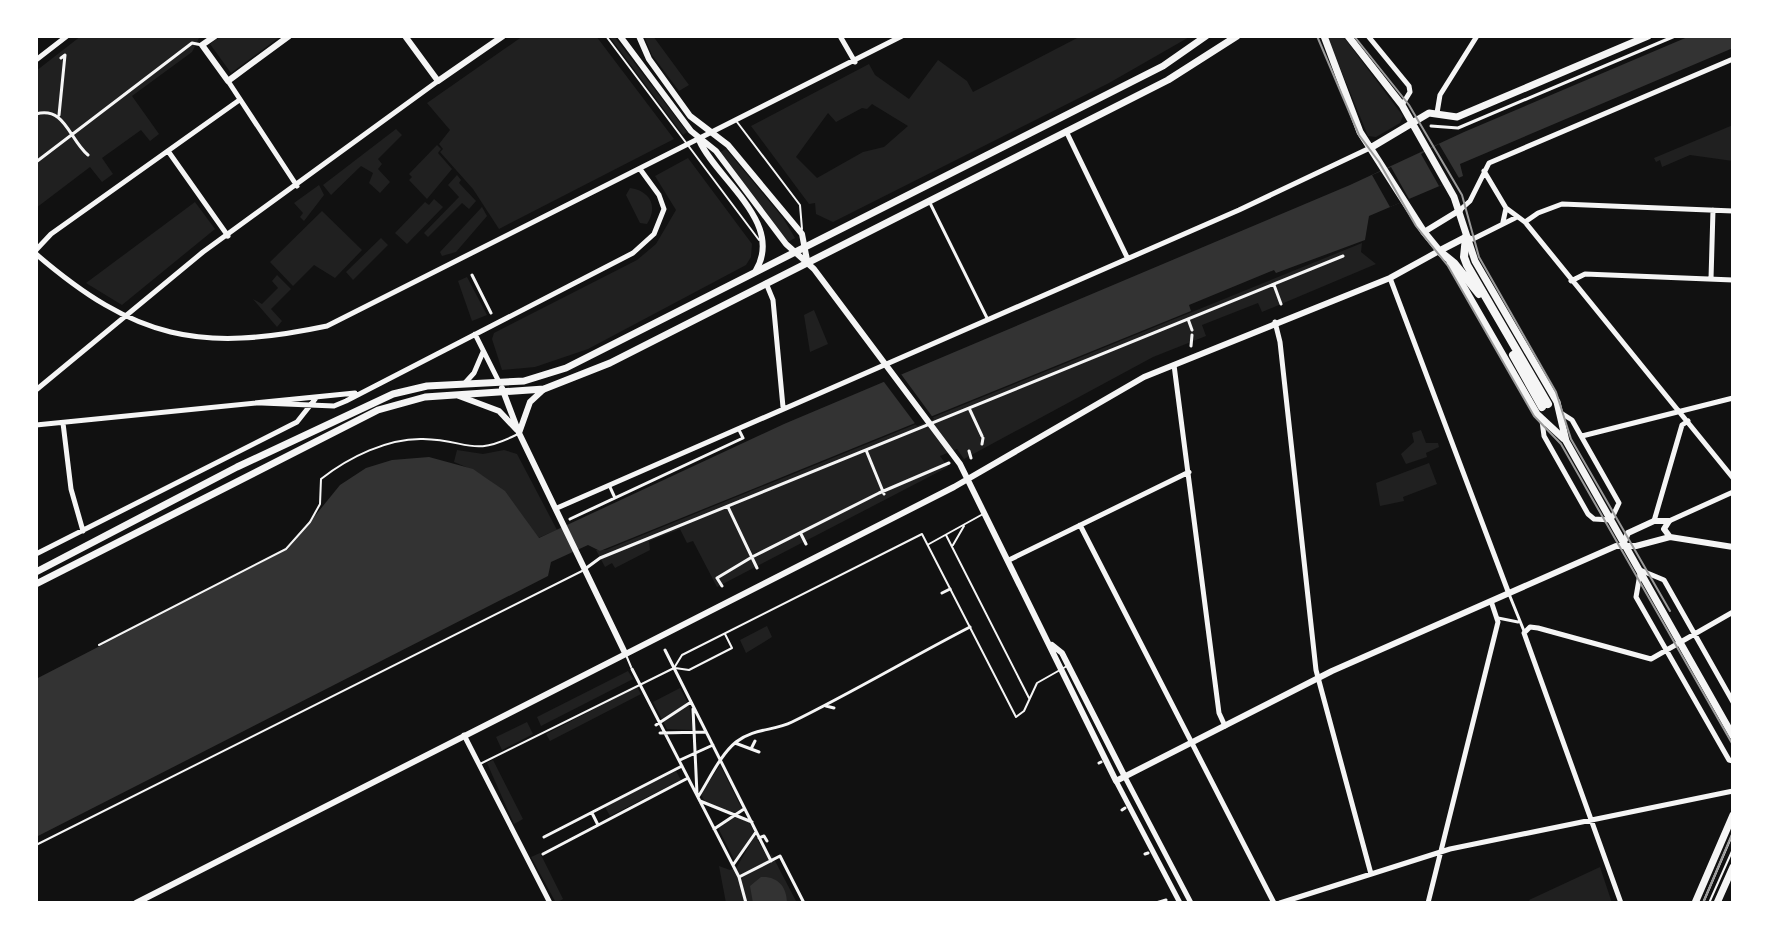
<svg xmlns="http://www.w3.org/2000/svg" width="1769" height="939" font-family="Roboto,sans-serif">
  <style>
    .green { fill: #202020; fill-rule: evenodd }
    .water { fill: #333 }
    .pier { fill: #111 }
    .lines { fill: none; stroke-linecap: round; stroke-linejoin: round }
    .service { stroke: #f5f5f5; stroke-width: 2 }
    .pedestrian { stroke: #f5f5f5; stroke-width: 3 }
    .minor { stroke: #f5f5f5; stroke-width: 5 }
    .tertiary { stroke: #f5f5f5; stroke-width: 6 }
    .secondary { stroke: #f5f5f5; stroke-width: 7 }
    .primary { stroke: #f5f5f5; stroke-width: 7 }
    .trunk { stroke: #f5f5f5; stroke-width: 8 }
    .tram { stroke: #9a9a9a; stroke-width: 2 }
  </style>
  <rect width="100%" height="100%" fill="#111"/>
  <path class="green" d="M81 36H200L192 52 132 96 159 134 150 141 141 130 102 158 113 174 102 182 90 167 36 208V71Z
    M220 36H281L231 73 210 44Z
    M523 36H596L674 139 499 229 473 189 440 152 443 149 439 144 450 130 427 103Z
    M609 36H614L687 132 683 135Z
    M644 36H653L689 85 679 91 652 55Z
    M1081 36H1191L1109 83 833 222 816 214 815 203 809 204 751 126 869 64 875 75 909 99 938 60 967 81 973 92ZM872 104 908 126 884 147 863 152 817 178 796 157 828 113 836 122 862 108 867 109Z
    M1327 36H1343L1403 116 1400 123 1376 137 1368 136Z
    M1733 125V161L1690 155 1662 167 1660 160 1656 162 1654 158Z
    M396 129 402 135 378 159 382 164 378 169 390 182 380 193 369 183 373 173 361 166 331 195 323 185Z
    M437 145 441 149 438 153 452 169 427 199 409 180 412 177 409 174Z
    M726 149 783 218 795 238 788 242 720 152Z
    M688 158 752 244 751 257 746 265 588 349 535 367 502 370 492 339 494 333 637 260 656 244 676 210 655 176Z
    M457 175 461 180 459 183 476 201 469 209 462 203 428 237 424 233 459 197 448 185Z
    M319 185 324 195 304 221 300 217 303 213 294 203Z
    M630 188C651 191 658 207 647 224L640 223 626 195Z
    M434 199 443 207 407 244 395 233 425 202 429 205Z
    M195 202 215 229 122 305 86 283Z
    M482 207 487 216 456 252 442 256 440 252Z
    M322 211 362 250 335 278 314 265 293 286 270 262Z
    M381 238 388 245 353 280 346 272Z
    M1362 243 1361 252 1376 264 1262 312 1258 303 1202 325 1206 336 1153 357 964 459 957 449 940 456 948 467 717 587 693 541 687 543 680 529 649 541 650 550 615 568 612 563 605 567 596 550H606Z
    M277 275 291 289 271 309 282 321 277 327 253 299 262 304 278 288 272 281Z
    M467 277 487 315 472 321 458 281Z
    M814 310 828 344 810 352 804 315Z
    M1421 430 1426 443H1438L1439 447 1426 453 1427 457 1406 464 1401 454 1414 442 1412 433Z
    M457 450 483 454 504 450 517 454 557 530 538 538C512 500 499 479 454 462Z
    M1429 463 1437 484 1403 497 1404 501 1380 506 1376 483Z
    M767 626 772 637 746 653 740 640Z
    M628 671 633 679 541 726 537 717Z
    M637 687 641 694 550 741 546 734Z
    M680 688 688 703 662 719 653 702Z
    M689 705 693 730 667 729 663 721Z
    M527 722 533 734 502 750 496 737Z
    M493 760 523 819 514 824 487 763Z
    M720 765 742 809 735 814 705 802 701 794Z
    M676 771 681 780 610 816 605 807Z
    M735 816 749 822 754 832 735 861 718 828Z
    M755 835 765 853 772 855 797 903H726L719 866 730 870 737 867Z
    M540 853 563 899 556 903 531 857Z
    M1600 867 1612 903H1531L1529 900Z"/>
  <path class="water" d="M1690 36H1733V48L1460 164 1463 176 1369 216 1365 240 1276 273 1274 270 1189 305 1191 311 600 551 588 545 551 562 548 576 36 837V679L288 549 340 485 366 468 392 460 429 457 473 469 505 491 539 538 784 424 1350 185 1464 132Z
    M761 877C778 876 787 887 787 903H753L750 886Z"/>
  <path class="pier" d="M1439 144 1459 178 1439 186 1421 154Z
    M1391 167 1409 199 1390 207 1372 175Z
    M898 370 934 419 917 426 881 378Z"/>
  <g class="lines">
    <path class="service" d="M606 36 759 240
      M737 122 800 205 802 229
      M946 535 1029 698
      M929 544 983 514
      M953 545 964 526
      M99 645 286 549 310 522 320 504 321 479C349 457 388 438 423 439 470 440 470 458 518 434
      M626 655 631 667
      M675 668 689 670 732 648 725 634
      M480 764 674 668 682 655 922 534 1016 717 1024 711 1037 683 1067 666
      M36 845 582 571
      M1703 903 1733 833
      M1709 903 1733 849"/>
    <path class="pedestrian" d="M36 114C65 106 69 139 88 155
      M59 115 65 55 61 58
      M1431 126 1458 128 1675 36
      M36 162 192 43 202 45
      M930 203 987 318
      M472 275 491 313
      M1274 285 1281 304
      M1188 319 1192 330
      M1191 346 1192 335
      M969 408 982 436
      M982 444 983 438
      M866 450 884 494
      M969 451 971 458
      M609 485 615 498
      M728 507 757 568
      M570 519 743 438 739 430
      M801 534 806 544
      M585 569 600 558 1343 256
      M722 586 717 578 752 557 879 493 949 463
      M942 593 950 589
      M1509 594 1524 631
      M1498 618 1518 622
      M665 650 771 861
      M632 669 739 877 746 903
      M826 706 834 708
      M693 709 697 794
      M656 725 691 702
      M660 733 706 732
      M735 743 759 752
      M751 749 755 741
      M680 760 713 745
      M1099 763 1101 762
      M698 797C709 780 720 755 736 742 754 728 774 731 792 722 853 692 910 658 970 627
      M700 801 752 822
      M1122 810 1125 808
      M592 813 598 825
      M714 829 744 809
      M544 837 682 766
      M759 838 764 836 767 841
      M543 854 688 778
      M1145 854 1148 853
      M733 865 756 832
      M739 877 780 856 804 903
      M1156 903 1166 900"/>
    <path class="minor" d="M840 36 855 62
      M1368 36 1409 86 1410 92 1402 105
      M36 60 67 36
      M228 81 297 186
      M1437 113 1440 95 1477 36
      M1066 131 1127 257
      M168 151 228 236
      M1484 171 1506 208 1503 222
      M1506 208 1525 222 1733 478
      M1460 210 1470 201 1489 163 1733 59
      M1525 222 1538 213 1562 204 1733 211
      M1466 237 1473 239 1515 218
      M36 250 51 234 238 101
      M36 254C135 339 199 353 327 326L902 36
      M1390 278 1509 594
      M1711 279 1713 210
      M1571 281 1585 274 1733 280
      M766 283 773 300 783 407
      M1275 322 1280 342 1316 670 1371 874
      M475 334 499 382
      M1174 365 1219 713 1225 726
      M464 384 474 373 483 352
      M36 390 203 252 438 81
      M262 403 334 406 346 401 633 253 654 234 664 209 659 195 640 169
      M1542 421 1544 436 1588 514 1594 519 1611 520 1619 503 1572 420 1561 413
      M63 423 71 489 83 531
      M36 425 355 393
      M1582 436 1733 398
      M557 508 1239 210 1372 147
      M1654 521 1682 425 1688 421
      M1669 521 1733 492
      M1080 525 1274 903
      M36 554 297 422 316 398
      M1009 560 1189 472
      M1640 570 1664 580 1733 702
      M1640 574 1636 597 1729 760 1733 761
      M464 735 550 903
      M1125 777 1191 903
      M1116 781 1180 903
      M1280 903 1450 849 1733 791
      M1428 903 1498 622 1491 601
      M1621 903 1524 633 1530 627 1538 628 1651 659 1733 612"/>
    <path class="tertiary" d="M215 36 202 45 228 81 289 36
      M405 36 438 81 503 36
      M620 36 691 131 716 151 786 244 814 269 960 464 1116 781 1332 671 1616 546H1636L1670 537 1733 547
      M639 36 649 59 690 116 728 145 802 234 807 260
      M699 140C716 179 786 223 755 272
      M1424 232 1460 210
      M502 388 519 433 625 653
      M459 396 499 411 517 430
      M519 433 530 402 544 389
      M1623 544 1628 533 1654 521H1669L1664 529 1670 537
      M1052 645 1062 653 1125 777
      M136 903 954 487 1144 377 1390 278 1439 251"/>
    <path class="secondary" d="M1695 903 1733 815
      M1717 903 1733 867"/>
    <path class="primary" d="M1324 36 1360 132 1424 232 1442 254
      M1348 36 1402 105 1454 197 1475 261 1557 402 1566 441 1733 736
      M1372 147 1429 113 1457 117 1648 36
      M1439 251 1466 237
      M1450 263 1537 414 1564 439
      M36 572 237 467 393 394 427 386 524 381 566 368 1163 66 1206 36
      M36 584 378 410 425 397 544 389 610 363 1168 80 1237 36"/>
    <path class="trunk" d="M1466 237 1464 257 1467 265 1548 404
      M1439 251 1454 263 1479 294
      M1513 355 1542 407"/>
    <path class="tram" d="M1317 36 1359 135 1379 162 1416 226 1448 266 1534 416 1561 444 1733 745
      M1354 36 1409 105 1462 195 1479 257 1556 392 1571 439 1670 611
      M1703 903 1733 832"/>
  </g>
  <rect width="1769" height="939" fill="none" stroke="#ffffff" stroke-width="76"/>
</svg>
